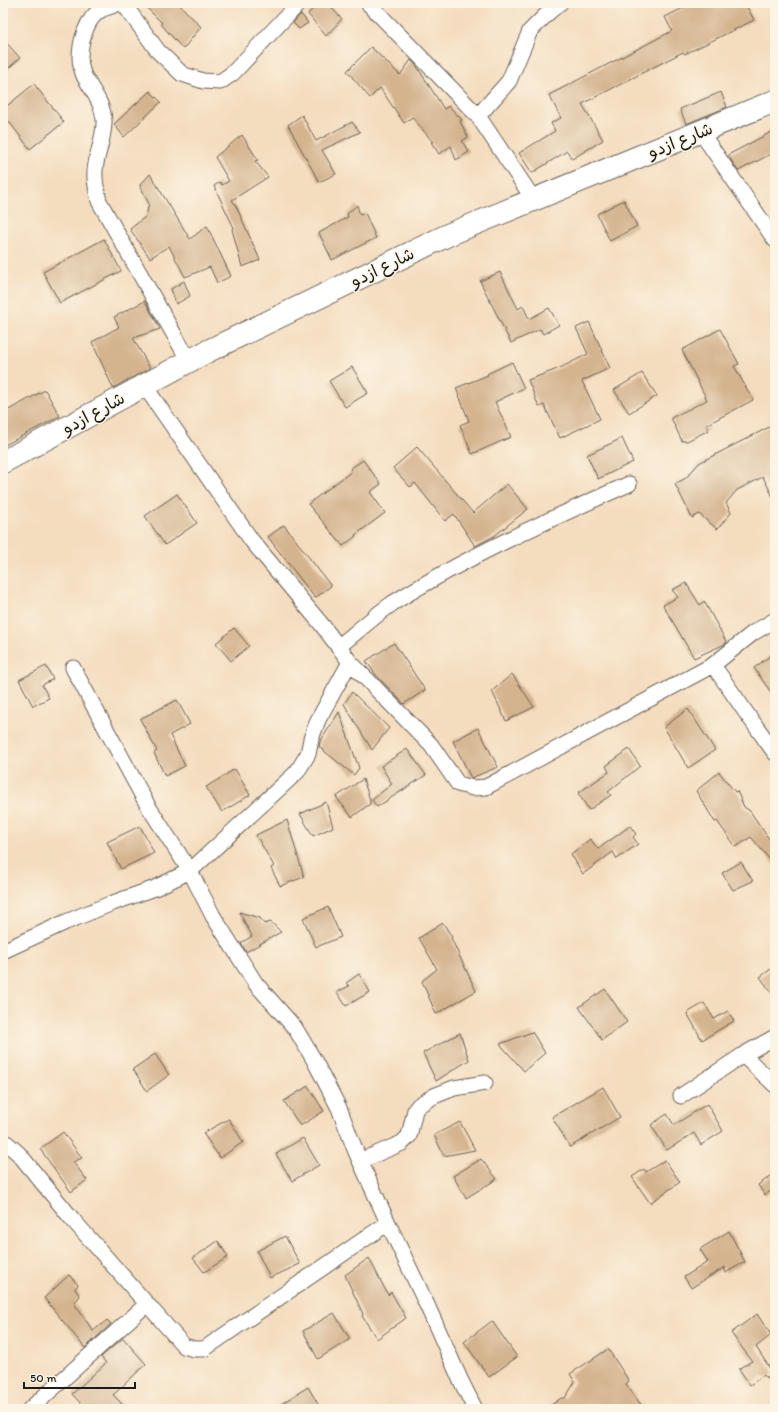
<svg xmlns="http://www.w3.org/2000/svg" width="778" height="1412" font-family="Itim,'Playpen Sans Arabic',sans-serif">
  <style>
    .building { fill: #d4b48f }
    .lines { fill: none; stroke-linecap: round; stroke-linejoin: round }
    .street-casing { stroke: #685f55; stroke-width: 17 }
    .secondary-casing { stroke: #685f55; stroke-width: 24 }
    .street { stroke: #fff; stroke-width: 15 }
    .secondary { stroke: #fff; stroke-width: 22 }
    .labels { text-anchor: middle; stroke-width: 3; stroke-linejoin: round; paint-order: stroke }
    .street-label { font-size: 17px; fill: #1c1c1c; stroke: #fcf5e5 }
  </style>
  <rect width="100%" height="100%" fill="#fcf5e5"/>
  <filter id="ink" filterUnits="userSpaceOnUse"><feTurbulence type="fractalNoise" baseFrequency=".025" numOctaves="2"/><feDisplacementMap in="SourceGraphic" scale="8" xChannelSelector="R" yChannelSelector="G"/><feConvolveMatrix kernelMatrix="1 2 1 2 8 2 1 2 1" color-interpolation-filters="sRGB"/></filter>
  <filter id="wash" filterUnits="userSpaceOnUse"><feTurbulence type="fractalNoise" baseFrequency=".012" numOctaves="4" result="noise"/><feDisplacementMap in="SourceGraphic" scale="16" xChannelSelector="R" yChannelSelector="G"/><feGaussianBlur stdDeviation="0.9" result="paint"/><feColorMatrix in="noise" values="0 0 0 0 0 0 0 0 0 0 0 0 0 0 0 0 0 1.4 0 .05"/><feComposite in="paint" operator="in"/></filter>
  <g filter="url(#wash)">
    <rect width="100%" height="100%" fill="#f4dcbe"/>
    <g id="blocks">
      <path class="building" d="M142 3H178L201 27 183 49 161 24 162 23Z
        M318 3H327L342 19 326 36 308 14Z
        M693 3H745L754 20 685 54 683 52 582 104 603 140 572 159 567 151 532 173 519 153 555 131 551 123 561 118 549 95 672 31 665 17Z
        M301 14 308 23 299 29 293 23Z
        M3 39 20 58 3 73Z
        M371 47 400 75 411 60 416 65 444 109 449 106 462 120 460 121 468 137 462 141 469 152 456 160 451 146 439 154 431 142H433L412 117 404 123 380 88 370 98 347 71Z
        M34 84 64 122 30 149 3 114V109Z
        M150 91 161 102 124 137 114 124Z
        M721 92 727 107 686 124 680 109Z
        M302 115 316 141 352 122 360 132 322 150 336 174 319 182 288 125Z
        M775 130V152L738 171 728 155Z
        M242 135 258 160 255 161 268 177 232 200 237 208 260 260 242 267 232 229 234 228 214 186 220 182 222 185 229 181 215 157Z
        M150 174 190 239 207 226 231 276 217 283 210 267 185 277 169 246 150 258 130 229 146 216 149 204 140 185Z
        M624 200 637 226 610 241 597 214Z
        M357 205 360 215 365 213 376 238 332 260 319 233 348 217 347 214Z
        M104 239 121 271 60 303 43 272Z
        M500 272 518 309 523 306 529 319 549 308 559 325 543 334 540 329 511 343 480 281Z
        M184 281 190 296 176 304 171 289Z
        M145 301 160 329 133 338 150 368 113 388 92 342 119 327 114 317Z
        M589 322 610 368 582 381 600 419 560 438 544 405 539 407 528 380 560 368 588 354 576 328Z
        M720 329 739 364 734 366 753 400 706 425 709 430 687 441H682L671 418 707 400 682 350Z
        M512 362 524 388 495 402 511 437 472 454 460 425 469 421 456 388 488 375 487 374Z
        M352 367 368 393 345 407 329 381Z
        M642 373 657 396 629 413 614 390Z
        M45 390 60 416 3 446V413Z
        M775 424V501L763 477 737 490 726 503 731 513 717 529 699 514 692 518 675 484 686 478 699 463Z
        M622 438 633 462 598 479 587 455Z
        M417 447 473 513 507 484 528 509 494 536 475 546 454 514 445 521 415 483 410 487 393 468Z
        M363 460 381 484 370 492 385 513 355 535 356 536 343 546 308 504 352 471 350 469Z
        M177 494 197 523 165 545 145 516Z
        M284 525 331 586 315 598 268 537Z
        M686 583 700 605 704 601 727 643 694 658 663 605 678 597 672 590Z
        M234 628 249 646 231 661 216 643Z
        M394 643 425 690 404 704 376 675 366 661Z
        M775 652V698L754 668Z
        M46 666 53 679 42 685 49 698 33 706 19 680Z
        M512 674 534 707 506 721 492 691Z
        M352 692 389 728 372 750 344 704Z
        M177 700 190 724 170 735 185 766 165 776 154 753 157 751 140 719Z
        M688 709 715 750 688 768 664 727Z
        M339 712 359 768 354 775 319 747 320 742Z
        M478 728 498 767 471 778 453 741Z
        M407 749 426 775 377 807 372 800 392 784 381 766Z
        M629 749 640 766 608 792 611 795 589 810 578 793 609 772 606 766Z
        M235 769 250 795 222 812 206 787Z
        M719 772 735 792 737 791 744 807 750 811 775 848V866L751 837 736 847 717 821 715 822 696 791Z
        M363 779 370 800V804L352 817 336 797Z
        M326 802 333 827 313 836 300 814Z
        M287 820 304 877 280 886 271 868 274 866 256 835Z
        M140 826 154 853 121 869 107 842Z
        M630 826 636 834 633 837 638 844 617 859 613 852 583 874 571 854 590 839 598 849Z
        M741 862 753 881 733 890 722 873Z
        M328 907 341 937 316 947 303 918Z
        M239 912 260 918 264 924 271 922 281 932 246 952 241 943 252 936Z
        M443 923 452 937 451 938 476 991 436 1014 422 981 437 969 419 938Z
        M775 966V997L760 977Z
        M359 974 370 992 346 1006 337 992 349 986 346 983Z
        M605 989 627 1022 602 1040 579 1007Z
        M704 1003 714 1019 728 1011 734 1021 702 1040 687 1013Z
        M532 1032 545 1053 524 1071 500 1044Z
        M460 1033 469 1060 436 1081 423 1053Z
        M155 1054 169 1075 147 1091 133 1069Z
        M308 1086 324 1111 300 1126 284 1101Z
        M603 1087 620 1117 570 1147 552 1117Z
        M707 1104 723 1131 701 1145 694 1133 667 1150 651 1125 667 1114 674 1125Z
        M229 1119 243 1142 220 1158 203 1133Z
        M460 1122 475 1150 444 1156 434 1135Z
        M63 1132 82 1158 73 1162 87 1180 71 1192 40 1149Z
        M303 1138 319 1165 292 1181 276 1154Z
        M481 1159 497 1179 466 1198 453 1176Z
        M665 1160 680 1182 650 1203 632 1177 644 1169 646 1172Z
        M775 1173V1188L765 1195 758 1185Z
        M729 1231 745 1262 725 1273V1267L691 1288 684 1277 708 1262 700 1249Z
        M285 1236 300 1264 270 1278 257 1251Z
        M218 1241 228 1257 204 1272 193 1258Z
        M369 1258 388 1295 391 1292 406 1318 377 1339 362 1316 363 1314 345 1275Z
        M69 1275 78 1285 75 1289 80 1296 74 1303 93 1331 107 1320 111 1324 85 1348 44 1298Z
        M334 1313 350 1339 318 1359 303 1331Z
        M757 1314 771 1335 756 1347 773 1373 766 1378 764 1375 750 1385 739 1369 752 1361 731 1333Z
        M492 1321 517 1357 489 1377 464 1342Z
        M123 1338 146 1364 113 1395 127 1409H86L72 1394 106 1363 101 1357Z
        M608 1349 629 1381 626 1384 644 1409H546L561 1398H565L575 1382 570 1374Z
        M308 1387 321 1409H273Z"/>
    </g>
  </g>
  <g filter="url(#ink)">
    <use href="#blocks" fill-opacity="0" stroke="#685f55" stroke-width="1"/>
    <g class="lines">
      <defs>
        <path id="street" d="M118 3C112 7 106 7 101 10 86 18 80 43 80 58 80 65 83 76 87 81 94 93 103 105 104 120 105 137 96 154 95 171 94 181 97 191 99 201L189 361
          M123 3 158 51 182 74 203 81 220 82 233 73 299 3
          M368 3 478 116 534 200
          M478 116 509 81 530 31 549 12 560 3
          M700 131 775 240
          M338 647C356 633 374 616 393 603 466 557 550 519 629 484
          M350 662 431 745 458 784 473 788 486 787 713 665 753 633 775 620
          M713 665 747 714 775 753
          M73 668 148 806 190 871 213 916 256 984 295 1028 314 1060 339 1108 356 1152 388 1223 427 1305 460 1379 475 1409
          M3 951 66 922 110 904 155 888 190 871 297 772 308 754 311 739 318 720 350 662 322 625 252 541 144 385
          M743 1055 775 1085
          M681 1096 743 1055 775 1037
          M3 1140 19 1154 73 1220 184 1346 194 1349H204L388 1223
          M360 1161 402 1143 409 1136 415 1110 419 1105 434 1096 454 1088 485 1083
          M30 1409 147 1304"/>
        <path id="secondary" d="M3 462 206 352 450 234 775 101"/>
      </defs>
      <use href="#street" class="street-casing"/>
      <use href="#secondary" class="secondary-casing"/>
      <use href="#street" class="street"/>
      <use href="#secondary" class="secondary"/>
    </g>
  </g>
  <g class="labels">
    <g class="street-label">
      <text transform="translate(680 140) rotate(-22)" y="6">شارع ازدو</text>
      <text transform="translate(382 267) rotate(-26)" y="6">شارع ازدو</text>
      <text transform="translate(93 413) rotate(-29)" y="6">شارع ازدو</text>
    </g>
  </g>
  <rect width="778" height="1412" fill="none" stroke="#fcf5e5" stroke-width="16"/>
  <path d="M24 1382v6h111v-6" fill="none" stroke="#1c1c1c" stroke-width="2"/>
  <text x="30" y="1382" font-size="12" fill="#1c1c1c" stroke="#fcf5e5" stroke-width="3" paint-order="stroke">50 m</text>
</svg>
